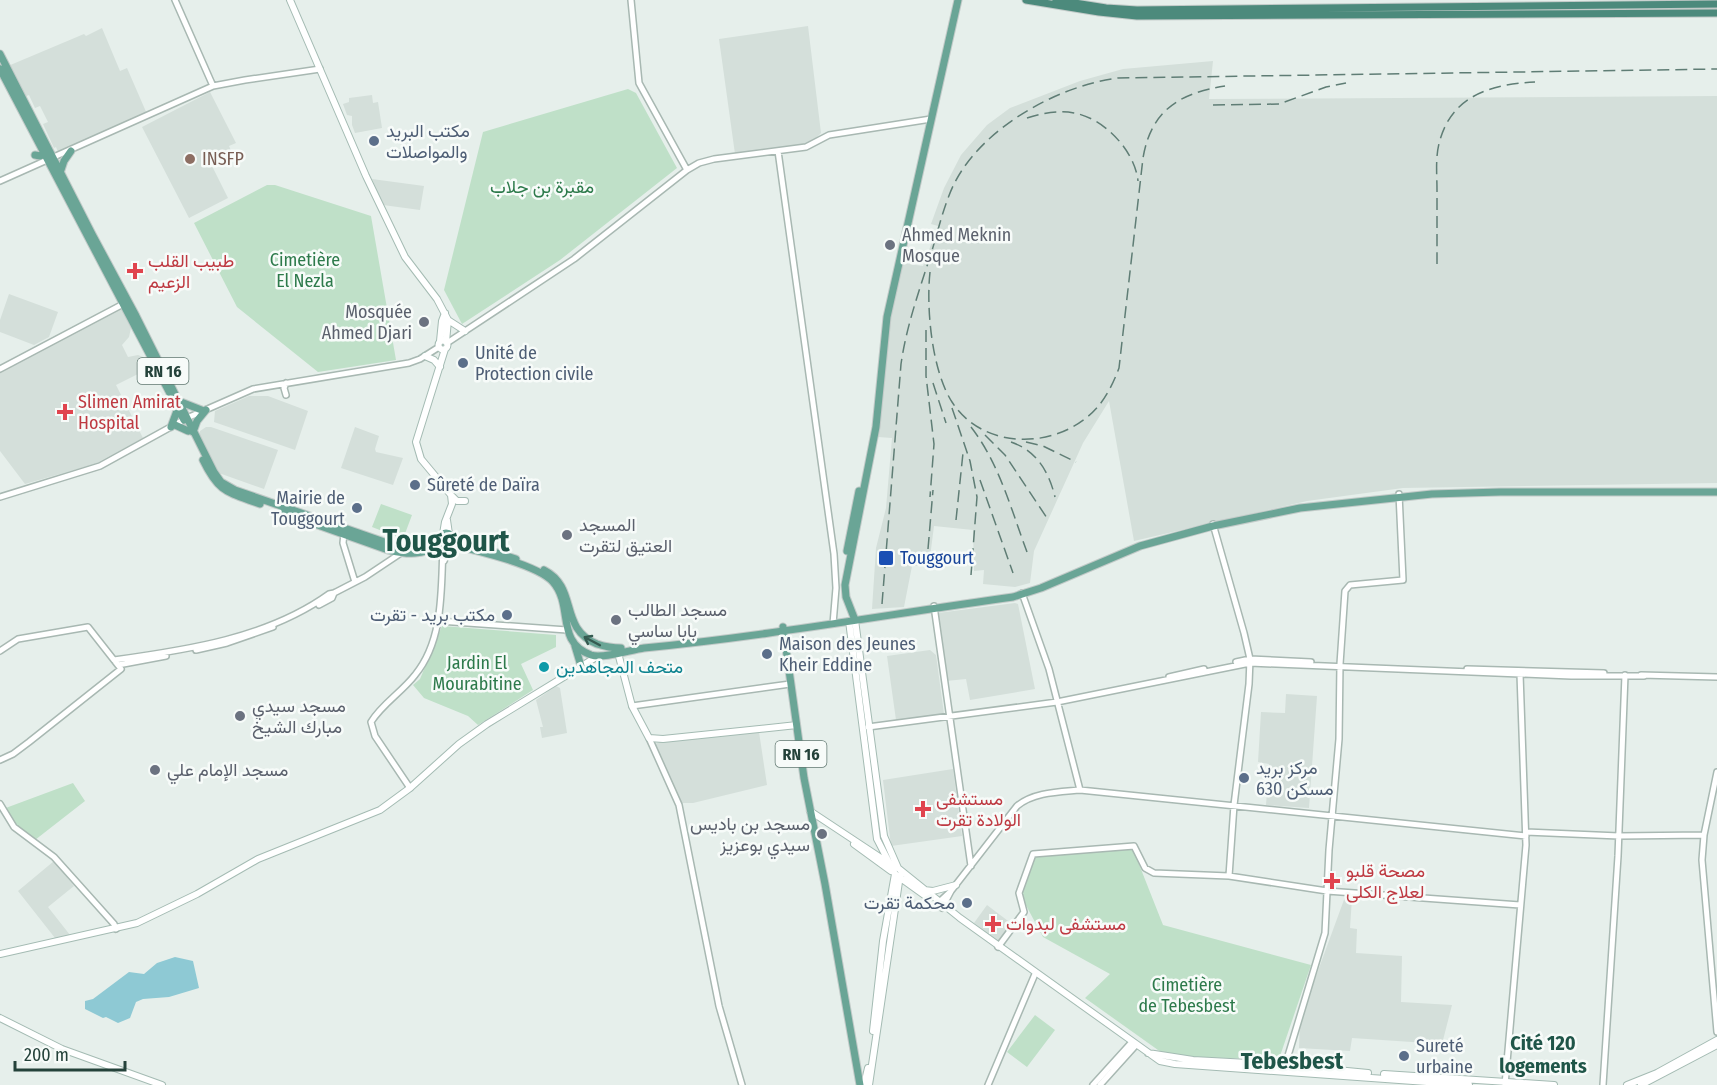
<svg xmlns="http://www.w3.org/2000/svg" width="1717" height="1085" font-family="'Fira Sans Condensed',Vazirmatn,sans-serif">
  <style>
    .built { fill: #d4dfda }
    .green { fill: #bfe0c8 }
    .water { fill: #8ec9d4 }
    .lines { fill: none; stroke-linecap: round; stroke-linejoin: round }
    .tertiary-casing { stroke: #a8b8b2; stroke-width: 8 }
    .secondary-casing { stroke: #a4bbb3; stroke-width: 8 }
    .primary-casing { stroke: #c2cac8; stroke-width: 9 }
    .trunk-casing { stroke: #c2cac8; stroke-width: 9 }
    .tertiary { stroke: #fff; stroke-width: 5 }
    .secondary { stroke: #fff; stroke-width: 6 }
    .primary { stroke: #6aa596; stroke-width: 7 }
    .trunk { stroke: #4c8a7c; stroke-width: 7 }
    .rail { stroke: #5f7d75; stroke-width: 1.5; stroke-dasharray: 12 6; stroke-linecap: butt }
    .oneway { stroke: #365b51 }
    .service-dot { fill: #5c6f8a; stroke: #f7fbf9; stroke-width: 2 }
    .education-dot { fill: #8d6e63; stroke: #f7fbf9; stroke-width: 2 }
    .worship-dot { fill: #6b7280; stroke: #f7fbf9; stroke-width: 2 }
    .health-dot { fill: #e0444e; stroke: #f7fbf9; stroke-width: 2 }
    .transit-dot { fill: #1a4fb4; stroke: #f7fbf9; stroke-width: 2 }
    .culture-dot { fill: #0f9aa8; stroke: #f7fbf9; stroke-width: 2 }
    .labels { text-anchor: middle; stroke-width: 5; stroke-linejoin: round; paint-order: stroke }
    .shield { fill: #f7fbf9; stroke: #637a73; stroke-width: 1.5 }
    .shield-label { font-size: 16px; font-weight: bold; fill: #24423a }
    .service-label { font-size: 18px; fill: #4e5e75; stroke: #f7fbf9; text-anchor: start }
    .education-label { font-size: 18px; fill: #785e54; stroke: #f7fbf9; text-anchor: start }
    .park-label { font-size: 18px; fill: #2d7a4b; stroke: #f7fbf9 }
    .worship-label { font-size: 18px; fill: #5b616d; stroke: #f7fbf9; text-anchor: start }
    .health-label { font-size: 18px; fill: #be3a42; stroke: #f7fbf9; text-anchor: start }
    .transit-label { font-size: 18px; fill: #164399; stroke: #f7fbf9; text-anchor: start }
    .culture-label { font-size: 18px; fill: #0d838f; stroke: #f7fbf9; text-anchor: start }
    .neighbourhood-label { font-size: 20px; font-weight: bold; fill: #1f5548; stroke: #f7fbf9 }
    .district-label { font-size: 24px; font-weight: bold; fill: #1f5548; stroke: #f7fbf9 }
    .town-label { font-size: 30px; font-weight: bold; fill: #1f5548; stroke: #f7fbf9 }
  </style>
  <rect width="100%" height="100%" fill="#e6efeb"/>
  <path class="built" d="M808 26 821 133 811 143 735 154 719 39Z
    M102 28 120 71 127 68 147 114 58 152 56 147 54 148 43 124 48 122 40 106 35 108 29 95 24 97 8 66 84 34 86 36Z
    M1213 61 1209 99 1717 96V483L1403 488 1307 501 1134 541 1109 401 1083 443 1034 551 1030 583 1015 587 983 584 984 570 974 571 973 530 934 526 929 565 912 566 904 607 872 609 876 548 886 508 892 438 878 437 885 355 890 320 902 263 923 266 938 226 931 224 944 188 961 155 987 125 1010 108 1080 81 1123 69Z
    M210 92 236 143 229 146 232 153 211 164 228 198 189 218 142 127Z
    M372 95 373 103 378 102 382 128 355 133 352 125V116L347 115 343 104 349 102V98Z
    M372 179 424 186 420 210 383 205Z
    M9 294 58 312 49 337 34 345 0 332V320Z
    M121 308 131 328 129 337 122 345 128 357 138 355 143 357 152 367 116 385 143 438 95 464 25 484 0 451V373Z
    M249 396H268L308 411 295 450 214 422 215 411Z
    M206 427H211L278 450 264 489 216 472 199 437 200 431Z
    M355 427 379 436 375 449 376 452 403 458 393 485 341 468Z
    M1015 603 1018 604 1035 689 970 700 966 679 946 681 938 613Z
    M930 650 936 655 944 714 896 720 887 656Z
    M556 686 560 688 567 733 542 738 540 727H543L536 700Z
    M1286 694 1317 696 1309 808 1266 805 1269 764 1258 762 1261 712 1285 713Z
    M759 732 767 785 693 803H679L652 745 660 742Z
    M953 769 962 836 891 846 883 780Z
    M54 861 74 886 48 907 70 935 55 938 18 891Z
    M1345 897 1352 898 1350 928 1357 929 1356 953 1402 956 1401 1002 1452 1005 1442 1044 1352 1038 1350 1051 1299 1048 1300 1020Z
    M987 905 1012 924 999 942 974 923Z"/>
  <path class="green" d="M628 89 636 93 677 168 560 260 462 324 444 290 483 132Z
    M267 185H275L371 216 396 360 318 372 237 307 194 223Z
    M381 504 412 515 403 539 372 527Z
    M442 626 556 635V647L521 664 533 690 478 725 468 716 424 698 413 685 420 679Z
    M73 783 85 801 35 840 18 830 3 809Z
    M1133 849 1163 925 1311 965 1279 1059 1172 1057 1158 1050 1085 998 1110 974 1043 937 1021 896 1035 856Z
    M1035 1015 1055 1030 1027 1067 1007 1052Z"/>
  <path class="water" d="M175 957 193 961 199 988 169 997 143 999 136 1002 130 1018 118 1023 106 1017 103 1018 85 1009V1001L93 999 129 972 144 974 157 963Z"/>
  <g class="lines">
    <defs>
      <path id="tertiary" d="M175 0 213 86
        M631 0 639 83 687 170
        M778 151 834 554 836 588 833 624
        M0 181 213 86 245 80 320 69
        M447 343 574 259 687 170 699 163 714 159 806 147 829 135 931 119
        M0 369 127 302
        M286 383 284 388 286 395
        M0 497 100 466 187 418 253 389 409 363 420 359 439 347
        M1213 524 1244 633 1250 659 1249 684 1234 805 1229 876
        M344 533 343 543 355 582
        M444 561 450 546
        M1022 593 1049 669 1080 790
        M319 605 332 598 334 593
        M934 606 971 866
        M439 621 567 630
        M196 650 227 643 273 627
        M0 651 18 639 88 627 121 669 29 742 13 754 0 760
        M114 660C187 650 268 638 329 594L334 593 365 577 401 553
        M1236 662 1250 659 1311 662
        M118 665 166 656
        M1467 669 1604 673
        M1641 675 1717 677
        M1169 677 1204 669
        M632 706 790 684
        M868 727 1057 702 1250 663 1571 676H1644
        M649 738 679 805 719 1006 742 1085
        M1717 772 1704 835 1702 860 1717 1032
        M410 788 375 736 371 722C382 704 402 692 415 675 444 640 441 589 443 546
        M0 804 14 827 54 857 114 924 116 929
        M1526 832 1619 836 1704 835
        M937 904 951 891
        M942 908 951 891 1017 806C1034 792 1059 792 1080 790L1526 836
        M998 947 1024 912 1019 893 1033 854 1134 846 1145 868 1154 873 1229 876 1327 891 1520 905
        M1284 1069 1325 933 1329 850 1339 739 1340 664 1345 591 1350 585 1403 580 1399 494
        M988 1085 1035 974
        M1093 1085 1132 1042
        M1100 1085 1136 1045
        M1505 1085 1526 845 1520 674
        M1603 1085 1618 856 1625 675"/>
      <path id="secondary" d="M290 0 366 176 405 257 437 299 448 320 465 331
        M438.5 345a4.5 4.5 0 1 1 9 0a4.5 4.5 0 1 1-9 0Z
        M440 341 442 321 445 313
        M446 342 448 320
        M425 356 434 360 440 367
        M452 496 457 501H465
        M447 520 449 534
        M443 534 445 522 452 504 451 495 421 459 416 442 445 349
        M855 620 884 836 898 868 960 918 1160 1061 1175 1064 1469 1085
        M849 621 877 839 895 874 927 897
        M617 649 632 706 649 738 663 739 797 725
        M810 811 887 862
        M854 844 891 871
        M924 890 933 891 956 885
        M0 954 137 923 197 894 258 859 380 810 410 788 459 744 487 724 598 656
        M0 1018 62 1049 162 1085
        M873 1031 883 941 895 874
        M1148 1053 1193 1060 1284 1065 1368 1073
        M1384 1074 1554 1085
        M864 1085 868 1068
        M869 1085 900 875
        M1627 1085 1657 1073 1717 1040
        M1641 1085 1717 1045"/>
      <path id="primary" d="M0 54 92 234 136 316 214 472 221 482 235 490 396 546 412 548 440 539
        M0 69 184 420
        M35 155 40 156 44 154
        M60 173 64 161 71 151
        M181 402 204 411
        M175 425 188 431
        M171 427 178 408
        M193 432 197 421 206 410
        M203 460C219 493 227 492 260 504
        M281 512 388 550C410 555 421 555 441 545
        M439 540a7 7 0 1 1 14 0a7 7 0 1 1-14 0Z
        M453 539 516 559
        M452 545C476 550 538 565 553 582 574 606 555 642 591 655 603 659 630 650 644 648 768 636 890 614 1013 597L1041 588 1140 546 1213 526 1300 508 1432 494 1500 492H1717
        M847 551 859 491
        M544 570C579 588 558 628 597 644 606 647 612 648 621 648
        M855 620 846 597 845 585 876 427 887 317 958 0
        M783 627 804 778 825 884 860 1085
        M575 646 581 666"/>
      <path id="trunk" d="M1026 0 1099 12 1137 16 1717 13
        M1056 0 1106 8 1137 10 1717 4"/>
    </defs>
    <use href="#tertiary" class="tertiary-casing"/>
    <use href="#secondary" class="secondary-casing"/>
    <use href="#primary" class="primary-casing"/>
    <use href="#trunk" class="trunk-casing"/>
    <use href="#tertiary" class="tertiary"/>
    <use href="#secondary" class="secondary"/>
    <use href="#primary" class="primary"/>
    <use href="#trunk" class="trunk"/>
    <path class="rail" d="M1213 105 1279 104 1326 87 1346 83
      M1027 118C1042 113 1058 110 1074 113 1104 118 1135 151 1138 181
      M1437 264C1437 240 1437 215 1437 190 1437 174 1435 156 1440 140 1453 94 1494 84 1535 82
      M930 272C926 309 932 371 952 402 981 447 1046 450 1086 418 1102 406 1112 387 1119 368L1143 158C1151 110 1180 93 1225 86
      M926 330V376L934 444 930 497
      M933 383 946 423
      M952 408 970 461 977 497 971 575
      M971 427C999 463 1011 509 1027 552
      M985 435 1005 455 1047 518
      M1011 442C1037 451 1049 472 1055 497
      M1026 442 1043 446 1076 462
      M980 480 1013 573
      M956 520 963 453
      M928 549 933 490
      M882 604 901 364C906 329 917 297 928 263 937 237 942 209 954 184 982 128 1057 86 1118 78L1717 69"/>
  </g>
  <defs><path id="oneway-shaft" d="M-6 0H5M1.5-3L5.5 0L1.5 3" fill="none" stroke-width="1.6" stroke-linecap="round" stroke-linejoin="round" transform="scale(1.5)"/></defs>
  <use class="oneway" href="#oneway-shaft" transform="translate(592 641) rotate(-152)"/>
  <g class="service-dot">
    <circle cx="374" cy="141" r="6"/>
    <circle cx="463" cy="363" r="6"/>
    <circle cx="415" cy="485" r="6"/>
    <circle cx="357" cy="508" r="6"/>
    <circle cx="507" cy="615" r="6"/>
    <circle cx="767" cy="654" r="6"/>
    <circle cx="1244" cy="778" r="6"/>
    <circle cx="967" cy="903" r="6"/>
    <circle cx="1404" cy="1056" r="6"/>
  </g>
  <circle class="education-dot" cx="190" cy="159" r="6"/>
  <g class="worship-dot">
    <circle cx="890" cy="245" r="6"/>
    <circle cx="424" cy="322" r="6"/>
    <circle cx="567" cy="535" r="6"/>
    <circle cx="616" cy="620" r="6"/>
    <circle cx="240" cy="716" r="6"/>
    <circle cx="155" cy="770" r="6"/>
    <circle cx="822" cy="834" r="6"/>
  </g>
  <g class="health-dot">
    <path d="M132 262h6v6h6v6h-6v6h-6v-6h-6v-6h6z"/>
    <path d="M62 403h6v6h6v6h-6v6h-6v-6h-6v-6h6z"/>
    <path d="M920 800h6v6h6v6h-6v6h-6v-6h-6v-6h6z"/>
    <path d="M1329 872h6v6h6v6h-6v6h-6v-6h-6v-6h6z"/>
    <path d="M990 915h6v6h6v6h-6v6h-6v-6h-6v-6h6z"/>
  </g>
  <rect class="transit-dot" x="878" y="550" width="16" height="16" rx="3"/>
  <circle class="culture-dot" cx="544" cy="667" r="6"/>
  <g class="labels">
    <g class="shield">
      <rect x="137.5" y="358" width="51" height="26" rx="4.5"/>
      <rect x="775.5" y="741" width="51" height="26" rx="4.5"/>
    </g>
    <g class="shield-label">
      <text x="163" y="377">RN 16</text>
      <text x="801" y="760">RN 16</text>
    </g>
    <g class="service-label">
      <text x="386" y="137">مكتب البريد<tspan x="386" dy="21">والمواصلات</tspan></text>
      <text x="475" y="359">Unité de<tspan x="475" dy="21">Protection civile</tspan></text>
      <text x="427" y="491">Sûreté de Daïra</text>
      <text x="345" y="504" text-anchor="end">Mairie de<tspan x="345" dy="21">Touggourt</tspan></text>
      <text x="495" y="621" text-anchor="end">مكتب بريد - تقرت</text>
      <text x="779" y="650">Maison des Jeunes<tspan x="779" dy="21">Kheir Eddine</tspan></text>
      <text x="1256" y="774">مركز بريد<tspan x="1256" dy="21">630 مسكن</tspan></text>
      <text x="955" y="909" text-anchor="end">محكمة تقرت</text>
      <text x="1416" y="1052">Sureté<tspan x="1416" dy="21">urbaine</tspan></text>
    </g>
    <g class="education-label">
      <text x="202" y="165">INSFP</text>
    </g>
    <g class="park-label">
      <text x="542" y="193">مقبرة بن جلاب</text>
      <text x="305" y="266">Cimetière<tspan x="305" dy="21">El Nezla</tspan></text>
      <text x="477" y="669">Jardin El<tspan x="477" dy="21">Mourabitine</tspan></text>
      <text x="1187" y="991">Cimetière<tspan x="1187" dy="21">de Tebesbest</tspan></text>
    </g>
    <g class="worship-label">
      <text x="902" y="241">Ahmed Meknin<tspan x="902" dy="21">Mosque</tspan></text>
      <text x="412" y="318" text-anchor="end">Mosquée<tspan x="412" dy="21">Ahmed Djari</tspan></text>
      <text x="579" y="531">المسجد<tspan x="579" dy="21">العتيق لتقرت</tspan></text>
      <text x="628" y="616">مسجد الطالب<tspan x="628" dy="21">بابا ساسي</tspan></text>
      <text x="252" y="712">مسجد سيدي<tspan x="252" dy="21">مبارك الشيخ</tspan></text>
      <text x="167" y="776">مسجد الإمام علي</text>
      <text x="810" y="830" text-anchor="end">مسجد بن باديس<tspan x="810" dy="21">سيدي بوعزيز</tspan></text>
    </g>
    <g class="health-label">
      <text x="148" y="267">طبيب القلب<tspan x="148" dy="21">الزعيم</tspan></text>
      <text x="78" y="408">Slimen Amirat<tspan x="78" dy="21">Hospital</tspan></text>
      <text x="936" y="805">مستشفى<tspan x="936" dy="21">الولادة تقرت</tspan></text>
      <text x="1346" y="877">مصحة قلبو<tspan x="1346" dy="21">لعلاج الكلى</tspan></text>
      <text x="1006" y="930">مستشفى لبدوات</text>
    </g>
    <g class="transit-label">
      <text x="900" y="564">Touggourt</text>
    </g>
    <g class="culture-label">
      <text x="556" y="673">متحف المجاهدين</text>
    </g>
    <g class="neighbourhood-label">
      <text x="1543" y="1050">Cité 120<tspan x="1543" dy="23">logements</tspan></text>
    </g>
    <g class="district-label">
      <text x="1292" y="1069">Tebesbest</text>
    </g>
    <g class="town-label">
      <text x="446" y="551">Touggourt</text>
    </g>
  </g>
  <path d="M15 1061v9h110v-9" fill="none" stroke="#24423a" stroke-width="3"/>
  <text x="24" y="1061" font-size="18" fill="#24423a" stroke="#f7fbf9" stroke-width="4.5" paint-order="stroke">200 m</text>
</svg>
